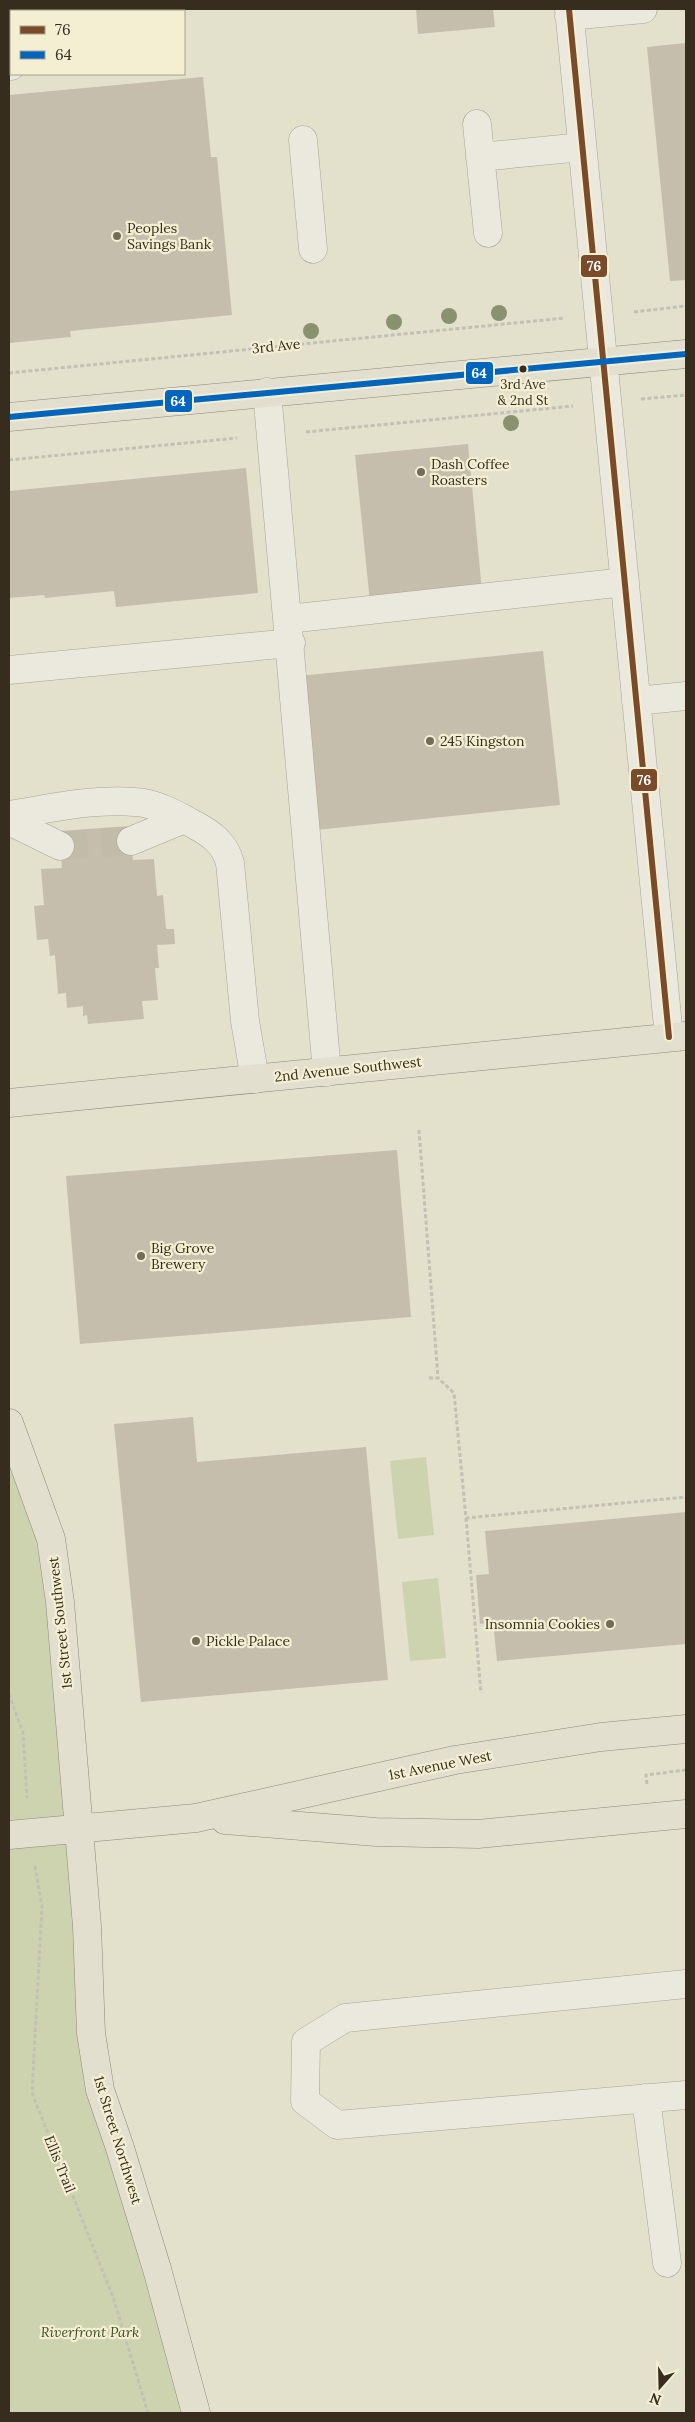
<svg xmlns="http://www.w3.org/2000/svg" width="695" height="2422" font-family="Lora,serif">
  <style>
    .green { fill: #ced3af }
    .building { fill: #c6bead }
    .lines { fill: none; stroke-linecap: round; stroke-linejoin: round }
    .minor-tunnel { stroke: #c0bca9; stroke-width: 28; stroke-dasharray: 28 14; stroke-linecap: butt }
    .minor-casing { stroke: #a8a496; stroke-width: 29 }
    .major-casing { stroke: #8d897c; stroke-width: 29 }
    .path { stroke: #c3c0b4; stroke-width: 3; stroke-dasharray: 4 2.5; stroke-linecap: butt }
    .minor { stroke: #ebe8dd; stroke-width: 28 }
    .major { stroke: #e2dfcf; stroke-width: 28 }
    .bus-1-casing { stroke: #f4efd2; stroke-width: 10 }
    .bus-2-casing { stroke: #f4efd2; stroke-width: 10 }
    .bus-1 { stroke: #7a4b2a; stroke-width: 6 }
    .bus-2 { stroke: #0065bd; stroke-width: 6 }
    .tree { fill: #899171 }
    .poi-dot { fill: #736c5b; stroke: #f4efd2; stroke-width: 2 }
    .bus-dot { fill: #362d1e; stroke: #f4efd2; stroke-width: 2 }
    .labels { text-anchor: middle; stroke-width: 4.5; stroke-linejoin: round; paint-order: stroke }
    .bus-label { font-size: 13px; fill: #362d1e; stroke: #f4efd2 }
    .poi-label { font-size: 14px; fill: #362d1e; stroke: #f4efd2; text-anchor: start }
    .street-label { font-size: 14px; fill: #362d1e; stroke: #f4efd2 }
    .park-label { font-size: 14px; font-style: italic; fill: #405126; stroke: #f4efd2 }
    .line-badge { stroke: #f4efd2; stroke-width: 2 }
    .badge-label { font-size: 14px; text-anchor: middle; font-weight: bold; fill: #fff }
  </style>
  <rect width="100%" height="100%" fill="#e3e0cc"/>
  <path class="green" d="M9 1424 51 1539 91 2033 196 2413H9Z
    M426 1457 434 1535 398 1539 390 1461Z
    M438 1578 446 1658 410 1661 402 1582Z"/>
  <path class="building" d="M23 9H119L120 11H23Z
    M416 9H493L495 27 418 34Z
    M686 43V280L670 281 647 47Z
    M203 77 211 157H217L232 315 70 331 71 337 9 343V95Z
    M468 444 482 591 370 602 355 455Z
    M246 468 258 593 116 607 114 591 45 598 44 595 9 598V491Z
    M543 651 560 805 316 830 299 676Z
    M130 826 133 860 154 859 157 896 163 895 166 929H174L175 944 157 945 159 968H155L158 1000 142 1001 144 1019 88 1024 87 1015 83 1016V1006L67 1008 66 993 58 994 55 955 50 956 48 939 37 940 34 906 44 905 41 869 62 868 59 831Z
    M397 1150 411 1317 80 1344 66 1176Z
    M193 1417 197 1462 366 1447 388 1680 141 1702 114 1424Z
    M686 1512V1644L497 1661 493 1622 480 1624 476 1575 489 1574 485 1531Z"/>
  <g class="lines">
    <path class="minor-tunnel" d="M60 846 131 841"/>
    <defs>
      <path id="minor" d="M569 9 669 1037
        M161 11 163 9
        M569 16 643 9
        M9 66H11
        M477 124 488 233
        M303 140 313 249
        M480 157 582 147
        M267 392 327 1072
        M288 619 625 582
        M9 670 291 643
        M636 701 686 696
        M9 815C47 809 96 798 135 802 156 803 177 815 195 825 212 834 225 844 230 863L245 1021 255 1079
        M9 821 60 846
        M131 841 184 819
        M686 1984 345 2018 306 2042 305 2101 337 2125 686 2095
        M646 2098 667 2263"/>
      <path id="major" d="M9 417 686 354
        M9 1103 686 1036
        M9 1423 51 1539 60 1602 87 1926 91 2033 100 2090 120 2148 157 2269 196 2413
        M225 1820 376 1832 478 1834 686 1814
        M9 1835 196 1818 455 1760 601 1737 686 1729"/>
    </defs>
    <use href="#minor" class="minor-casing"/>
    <use href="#major" class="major-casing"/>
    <path class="path" d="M634 312 686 306
      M9 373 565 318
      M641 399 686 395
      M306 432 573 406
      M9 460 237 438
      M419 1130 438 1378
      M429 1378H438L454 1393 466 1518 686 1497
      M466 1518 481 1693
      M9 1694 23 1733 27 1798
      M647 1784 646 1775 686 1770
      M35 1866 42 1906 32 2093 113 2297 148 2413"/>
    <use href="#minor" class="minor"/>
    <use href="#major" class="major"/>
    <defs>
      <path id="bus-1" d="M569 9 669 1037"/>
      <path id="bus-2" d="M9 417 686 354"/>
    </defs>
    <use href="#bus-1" class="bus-1-casing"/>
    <use href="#bus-2" class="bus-2-casing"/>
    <use href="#bus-1" class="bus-1"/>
    <use href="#bus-2" class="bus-2"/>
  </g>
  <g class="tree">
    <circle cx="499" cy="313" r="8"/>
    <circle cx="449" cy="316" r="8"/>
    <circle cx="394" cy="322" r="8"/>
    <circle cx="311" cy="331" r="8"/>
    <circle cx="511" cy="423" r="8"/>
  </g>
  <g class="poi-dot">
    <circle cx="117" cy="236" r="5"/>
    <circle cx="421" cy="472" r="5"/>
    <circle cx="430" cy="741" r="5"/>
    <circle cx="141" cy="1256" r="5"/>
    <circle cx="610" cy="1624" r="5"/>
    <circle cx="196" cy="1641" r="5"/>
  </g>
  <circle class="bus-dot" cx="523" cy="369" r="4.5"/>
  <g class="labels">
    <g class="bus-label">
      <text x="523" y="389">3rd Ave<tspan x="523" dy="16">&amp; 2nd St</tspan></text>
    </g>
    <g class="poi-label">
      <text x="127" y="233">Peoples<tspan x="127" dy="16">Savings Bank</tspan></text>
      <text x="431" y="469">Dash Coffee<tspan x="431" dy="16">Roasters</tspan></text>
      <text x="440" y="746">245 Kingston</text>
      <text x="151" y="1253">Big Grove<tspan x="151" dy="16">Brewery</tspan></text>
      <text x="600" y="1629" text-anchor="end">Insomnia Cookies</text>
      <text x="206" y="1646">Pickle Palace</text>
    </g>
    <g class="street-label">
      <text transform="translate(276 346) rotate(-6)" y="5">3rd Ave</text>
      <text transform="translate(348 1069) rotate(-6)" y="5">2nd Avenue Southwest</text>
      <text transform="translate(60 1623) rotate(-96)" y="5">1st Street Southwest</text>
      <text transform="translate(440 1765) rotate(-11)" y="5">1st Avenue West</text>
      <text transform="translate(118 2140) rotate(73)" y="5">1st Street Northwest</text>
      <text transform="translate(60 2164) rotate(68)" y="5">Ellis Trail</text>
    </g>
    <g class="park-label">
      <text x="90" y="2337">Riverfront Park</text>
    </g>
  </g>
  <g class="line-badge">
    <rect x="580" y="254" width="28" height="24" rx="5" fill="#7a4b2a"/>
    <rect x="465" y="361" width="29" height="24" rx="5" fill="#0065bd"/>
    <rect x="164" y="389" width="29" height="24" rx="5" fill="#0065bd"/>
    <rect x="630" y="768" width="28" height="24" rx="5" fill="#7a4b2a"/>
  </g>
  <g class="badge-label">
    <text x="594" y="271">76</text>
    <text x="479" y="378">64</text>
    <text x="178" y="406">64</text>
    <text x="644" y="785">76</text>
  </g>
  <rect width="695" height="2422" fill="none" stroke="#362d1e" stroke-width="20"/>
  <rect x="10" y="10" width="175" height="65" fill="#f4efd2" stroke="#a8a18a"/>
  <rect x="20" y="26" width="25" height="8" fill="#7a4b2a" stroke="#a8a18a"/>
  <text x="55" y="35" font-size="15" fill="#362d1e">76</text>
  <rect x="20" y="51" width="25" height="8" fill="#0065bd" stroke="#a8a18a"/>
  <text x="55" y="60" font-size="15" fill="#362d1e">64</text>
  <g transform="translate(660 2387) rotate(200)" stroke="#f4efd2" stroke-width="4" paint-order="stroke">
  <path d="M0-4L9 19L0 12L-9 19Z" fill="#362d1e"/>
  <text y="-8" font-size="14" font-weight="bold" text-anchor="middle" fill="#362d1e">N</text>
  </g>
</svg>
